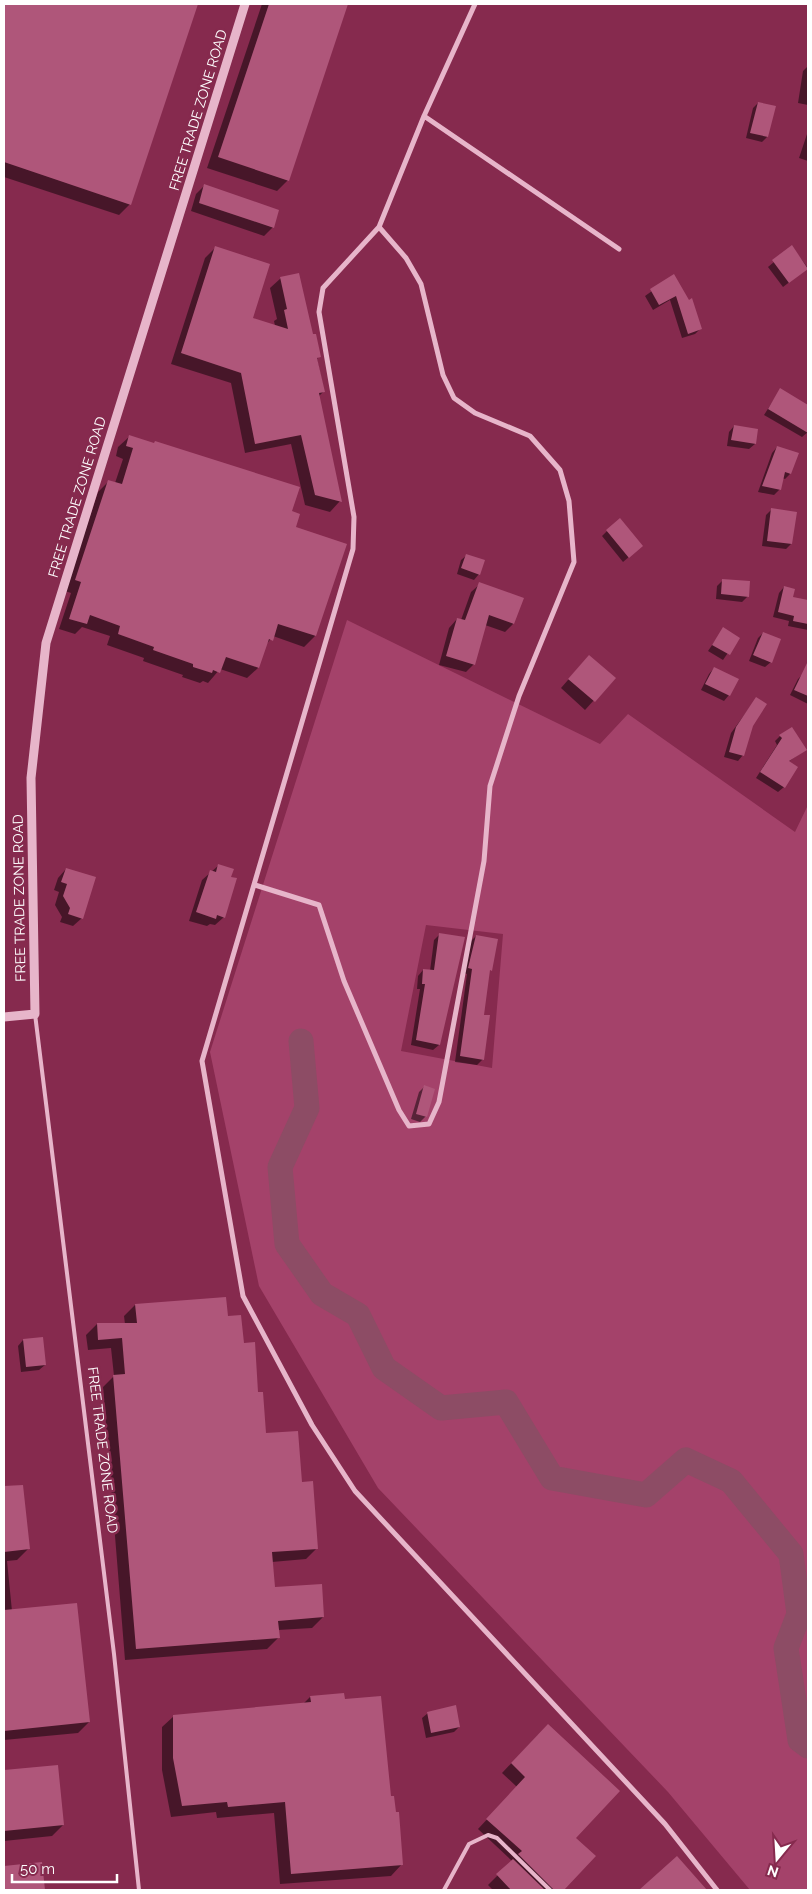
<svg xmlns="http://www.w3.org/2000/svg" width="812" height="1894" font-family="Raleway,sans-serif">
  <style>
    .green { fill: #a4426a; fill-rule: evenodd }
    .shadow { fill: #0007 }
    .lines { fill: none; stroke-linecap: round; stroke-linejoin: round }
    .river { stroke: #8d4c65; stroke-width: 25 }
    .building { fill: #af567a }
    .service { stroke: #e7b5ca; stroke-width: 4 }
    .minor { stroke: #e7b5ca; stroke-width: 5 }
    .tertiary { stroke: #e7b5ca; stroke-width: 9 }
    .labels { text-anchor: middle; stroke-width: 5; stroke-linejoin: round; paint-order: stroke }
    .street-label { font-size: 14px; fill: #fff; stroke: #862a4e }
  </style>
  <rect width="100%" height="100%" fill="#862a4e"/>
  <path class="green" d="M347 620 600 744 628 714 795 832 808 805V1890H750L668 1792 378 1488 259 1286 210 1052ZM426 925 503 934 492 1068 401 1051Z"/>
  <path class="shadow" d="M4 4H196L130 204 119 215 4 177Z
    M262 4H347L288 180 277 191 207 168Z
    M808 66V105L798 103 803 71Z
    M758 103 774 107 767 137 762 142 746 138 753 108Z
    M808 131V161L799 158Z
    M204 186 273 227 264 236 191 211 196 194Z
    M792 247 808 268 783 287 768 267Z
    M215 248 252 319 275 326 274 321 277 319 270 288 281 278 312 336 319 356 317 359 324 391 318 397 340 501 330 512 305 505 291 444 245 453 231 383 171 364 205 258Z
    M673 276 700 329 695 334 682 338 670 300 653 310 645 296Z
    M780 390 808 407V432L802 437 764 415Z
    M734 426 757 430 755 444 749 449 727 446 729 432Z
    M129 437 291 512 315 636 304 647 273 636 265 646 258 668 247 678 220 669 208 683 203 681 200 683 182 677 183 675 143 661 144 658 107 645 110 636 82 627 75 634 59 629 71 593 65 591 98 492 109 481 115 483 123 459 116 456 118 447Z
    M777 447 790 474 785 479 782 478 780 489 774 495 758 492 772 453Z
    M772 509 791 544 786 549 762 546 766 515Z
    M607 531 636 551 623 562 602 536Z
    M467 555 479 574 474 580 457 574 461 560Z
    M723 580 748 596 742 602 716 599 717 586Z
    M480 584 522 599 513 624 505 632 485 625 474 664 466 672 439 665 449 628 457 619 461 620 471 592Z
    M784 587 792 598 808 602V630L788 626 789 621 773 617 779 593Z
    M723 629 738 638 723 660 708 651Z
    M763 633 771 662 765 667 749 661 758 638Z
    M581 665 614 678 585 710 561 688Z
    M714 668 729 695 724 701 701 690 709 674Z
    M803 674 808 676V704L790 695 798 679Z
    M756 699 743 755 738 761 724 757 731 733Z
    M780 736 805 750 788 762 784 787 778 792 756 778 777 745 775 741Z
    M219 865 224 917 215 925 210 924 207 926 189 921 202 880Z
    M66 869 82 918 73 926 60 922 62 917 55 905 59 892 54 890 58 878Z
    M440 934 439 1045 433 1050 411 1045 420 989H417L418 976 423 970 430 971 434 940Z
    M476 936 496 940 488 973 483 1016V1059L477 1065 455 1062 467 974 464 973 471 941Z
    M424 1087 426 1116 420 1122 411 1119 419 1092Z
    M135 1305 227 1317 243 1344 265 1435 301 1483 317 1548 306 1559 272 1562 274 1589 323 1617 312 1628 278 1630V1638L267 1649 125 1660 103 1387 114 1376 111 1348 88 1350 86 1335 97 1324H125L124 1316Z
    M23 1340 45 1365 39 1370 21 1372 18 1346Z
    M22 1486 28 1549 17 1560 7 1561 12 1611 89 1722 78 1733 4 1740V1488Z
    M310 1697 344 1700 402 1864 391 1876 280 1884 274 1813 217 1818 216 1812 171 1817 162 1770V1727L174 1716 303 1704Z
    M428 1713 459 1727 454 1732 426 1738 422 1718Z
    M538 1735 574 1838 594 1856 562 1890H493L488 1885 512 1861 478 1829 517 1787 502 1773Z
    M57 1767 63 1825 52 1836 4 1841V1772Z
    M676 1858 706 1890H640Z
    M41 1863 44 1890H4V1867Z"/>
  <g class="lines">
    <path class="river" d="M301 1041 307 1108 280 1167 287 1244 322 1294 358 1315 384 1368 441 1408 506 1402 552 1478 646 1495 686 1460 731 1481 791 1554 799 1614 786 1648 800 1740 808 1746"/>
  </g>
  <path class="building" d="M4 4H198L131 205 4 162Z
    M269 4H348L289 181 218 157Z
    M758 102 776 106 768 137 750 133Z
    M204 184 279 210 274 228 199 203Z
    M792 245 808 269 789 283 772 260Z
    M215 246 270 264 253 318 288 329 284 310 287 309 280 277 299 273 313 334H316L321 357 317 358 325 392 319 393 342 502 315 495 301 435 255 444 241 373 181 353Z
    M674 274 689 300 692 298 702 329 688 334 676 296 659 305 650 289Z
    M780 388 808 405V433L768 409Z
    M734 425 758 429 756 444 731 440Z
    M129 435 154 443 155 441 300 487 292 511 300 514 296 527 347 544 316 636 278 624 273 641 269 639 259 668 226 657 220 673 213 670 212 673 193 667V664L153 650 154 647 118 634 120 626 90 615 87 624 69 619 81 582 75 580 108 480 122 484 133 448 126 446Z
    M777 446 799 453 791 474 785 472 781 490 762 486Z
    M771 508 797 512 792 544 767 541Z
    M620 518 643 546 629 558 606 530Z
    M466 554 485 560 480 575 461 568Z
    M722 579 750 581 749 597 721 594Z
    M479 582 524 598 514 624 489 615 475 665 446 656 457 618 465 620Z
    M784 586 795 589 793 597 808 600V624L793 621 794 616 778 612Z
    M723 627 740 638 730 655 712 645Z
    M763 632 781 639 772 663 753 655Z
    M589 655 616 678 595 702 568 679Z
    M808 661V696L794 690Z
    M714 667 739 679 730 696 705 684Z
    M756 697 767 704 753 726 744 756 729 752 736 727Z
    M792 727 807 750 789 761 798 767 785 788 760 772 782 738 779 735Z
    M218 864 234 869 231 877 237 878 225 918 217 915 216 919 196 912 210 870 216 872Z
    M66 868 96 877 83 919 68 914 70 908 63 896 67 884 61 882Z
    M439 933 465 937 440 1045 416 1040 425 984H422L423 969 434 970Z
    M476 935 498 939 492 971 490 970 484 1015H490L484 1060 460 1056 472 969 468 968Z
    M424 1085 435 1089 427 1117 416 1114Z
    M226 1297 228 1316 241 1315 244 1343 255 1342 258 1392H263L266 1433 298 1431 302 1482 313 1481 318 1549 272 1552 275 1587 322 1584 324 1617 278 1621 280 1638 136 1649 113 1375 125 1374 122 1338 98 1340 97 1323H137L135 1304Z
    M43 1337 46 1365 26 1367 23 1339Z
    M23 1485 30 1549 4 1552V1486Z
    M77 1603 90 1722 4 1731V1610Z
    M344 1693 345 1699 381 1696 391 1796H394L396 1812H399L403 1865 291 1874 285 1802 228 1807 227 1802 182 1806 173 1758V1715L311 1702 310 1696Z
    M456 1705 460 1727 431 1733 427 1712Z
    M548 1724 620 1791 576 1838 596 1856 564 1890H554L518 1854 522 1851 486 1819 525 1777 511 1763Z
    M58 1765 64 1825 4 1831V1770Z
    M677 1856 707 1890H639Z
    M513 1859 545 1890H511L496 1874Z
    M42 1862 45 1890H4V1866Z"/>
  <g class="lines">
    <path class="service" d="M35 1014 114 1654 139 1890
      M444 1890 469 1844 488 1835 497 1838 550 1890"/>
    <path class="minor" d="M475 4 424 116 379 227 323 288 319 312 354 517 353 549 202 1061 243 1296 312 1425 355 1491 665 1824 717 1890
      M424 116 619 249
      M255 885 319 905 344 981 399 1110 409 1126 429 1124 439 1102 484 861 490 786 519 696 574 562 569 501 560 470 530 436 475 413 454 398 443 375 421 284 406 258 379 227"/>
    <path class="tertiary" d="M4 1017 35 1014 31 778 46 643 245 4"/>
  </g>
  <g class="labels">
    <g class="street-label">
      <text transform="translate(198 110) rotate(-73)" y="5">FREE TRADE ZONE ROAD</text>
      <text transform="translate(77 497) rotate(-73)" y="5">FREE TRADE ZONE ROAD</text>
      <text transform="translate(19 898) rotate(-91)" y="5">FREE TRADE ZONE ROAD</text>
      <text transform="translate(103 1450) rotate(83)" y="5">FREE TRADE ZONE ROAD</text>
    </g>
  </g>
  <rect width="812" height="1894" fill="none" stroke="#ffffff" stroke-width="10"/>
  <g transform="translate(777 1859) rotate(198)" stroke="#862a4e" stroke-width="4" paint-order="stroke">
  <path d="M0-4L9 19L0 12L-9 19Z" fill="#ffffff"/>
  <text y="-8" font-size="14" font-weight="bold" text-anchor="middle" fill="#ffffff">N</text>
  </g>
  <path d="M12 1874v8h105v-8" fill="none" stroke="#ffffff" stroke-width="2.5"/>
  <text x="20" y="1874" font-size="15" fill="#ffffff" stroke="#862a4e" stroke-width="4" paint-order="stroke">50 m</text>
</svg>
